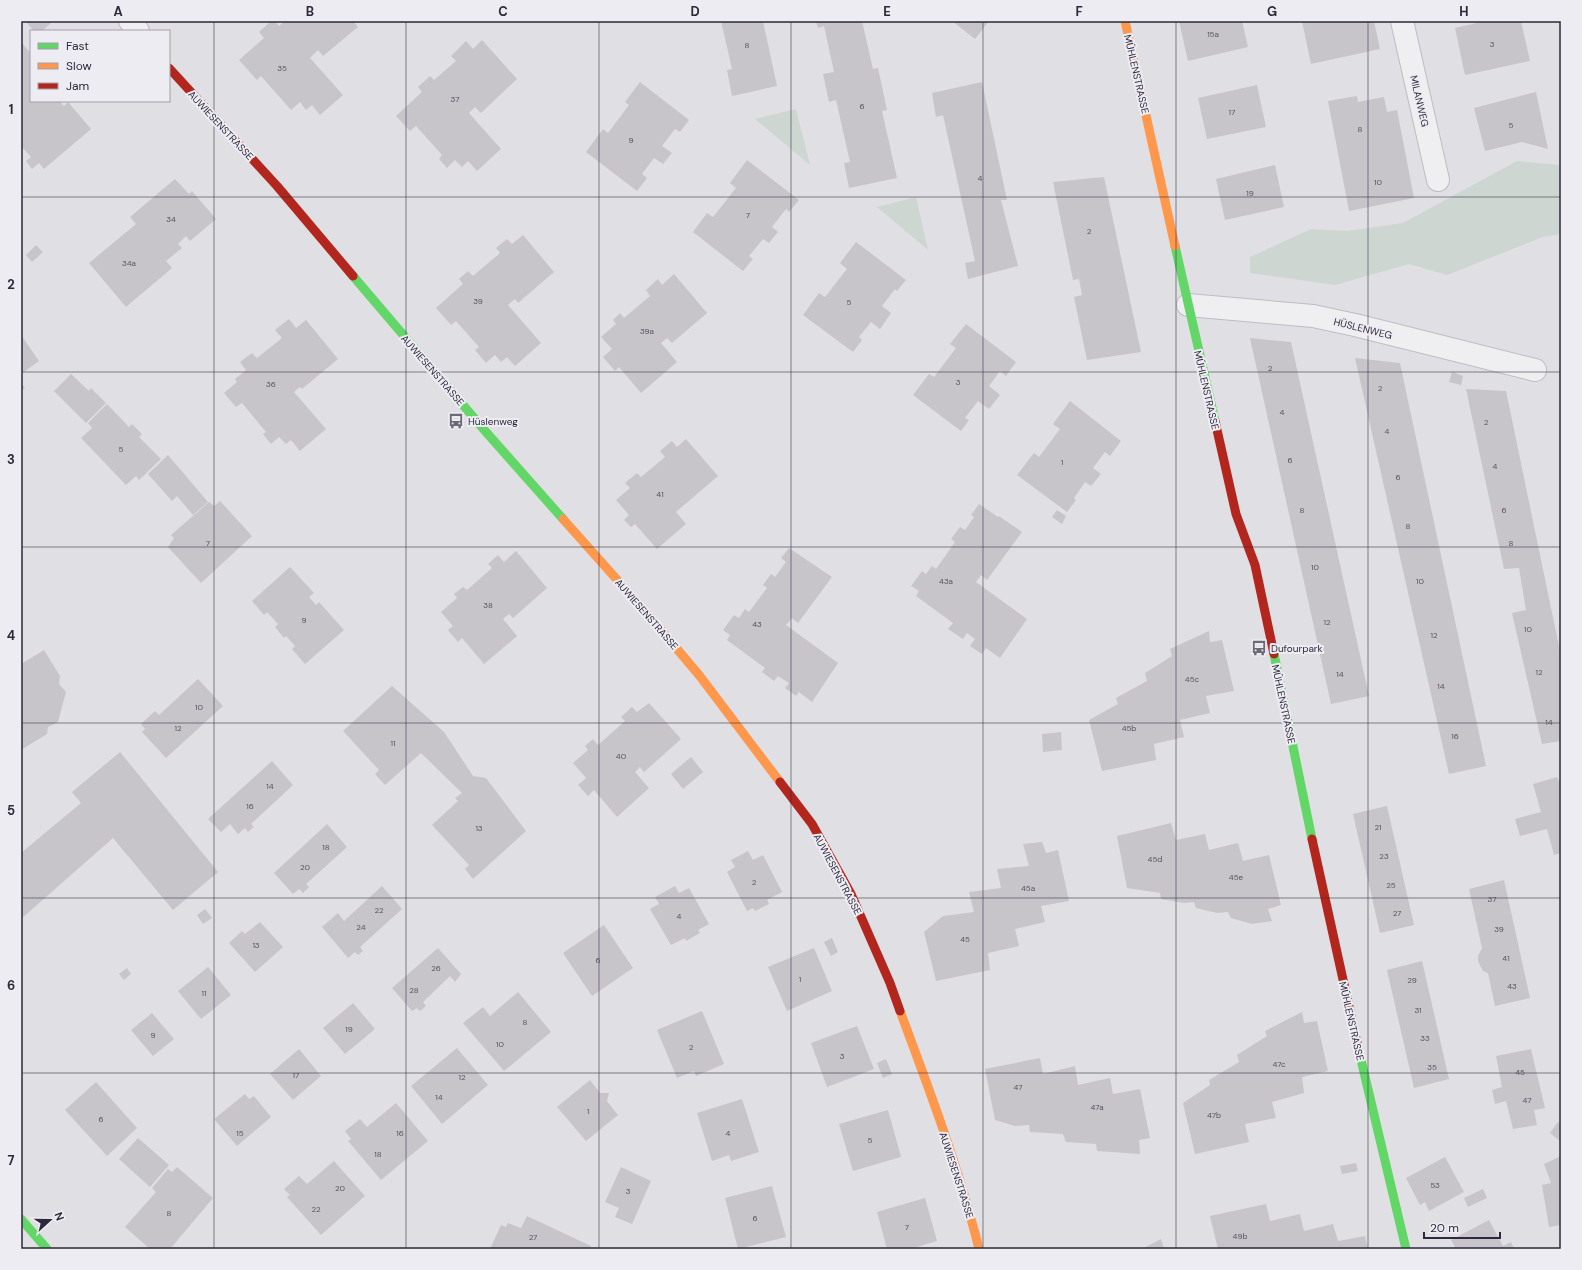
<svg xmlns="http://www.w3.org/2000/svg" width="1582" height="1270" font-family="'DM Sans',sans-serif">
  <style>
    .green { fill: #ced6d2 }
    .building { fill: #c7c5ca }
    .lines { fill: none; stroke-linecap: round; stroke-linejoin: round }
    .street-casing { stroke: #bebdc1; stroke-width: 24 }
    .street { stroke: #efeef1; stroke-width: 22 }
    .fast { stroke: #63d668; stroke-width: 9 }
    .slow { stroke: #ff974d; stroke-width: 9 }
    .jam { stroke: #b3261e; stroke-width: 9 }
    .grid { fill: none; stroke: #2d293a; stroke-width: 1; stroke-opacity: 0.55 }
    .labels { text-anchor: middle; stroke-width: 4; stroke-linejoin: round; paint-order: stroke }
    .number-label { font-size: 8px; fill: #555260 }
    .street-label { font-size: 10px; fill: #2d293a; stroke: #eeecf3 }
    .poi-label { font-size: 10px; fill: #2d293a; stroke: #eeecf3; text-anchor: start }
    .neatline { fill: none; stroke: #2d293a; stroke-width: 1.5 }
    .grid-label { font-size: 13px; text-anchor: middle; font-weight: bold; fill: #2d293a }
  </style>
  <rect width="100%" height="100%" fill="#e0dfe3"/>
  <path class="green" d="M796 109 810 165 755 119Z
    M1517 161 1561 165V234L1543 237 1447 275 1409 264 1335 285 1250 273V257L1311 229 1347 231 1403 223Z
    M916 197 928 250 877 207Z"/>
  <path class="building" d="M25 21H53L42 31H34Z
    M271 21H275L279 26 285 21H353L358 27 323 56 318 50 310 58 343 95 320 115 312 105 306 110 300 102 291 110 261 76 257 80 239 60 264 38 259 32Z
    M721 21H763L777 86 732 96 727 70 732 69Z
    M816 21H862L873 69 878 68 887 110 882 111 897 178 849 188 844 163 850 162 836 100 829 102 823 74 834 72 824 26 818 28Z
    M952 21H989L975 39Z
    M1179 21H1242L1248 47 1188 61Z
    M1302 21H1374L1380 49 1311 64Z
    M1486 21H1521L1530 61 1465 75 1455 28Z
    M482 40 517 79 481 113 475 107 469 113 501 149 477 171 468 161 462 167 455 160 447 168 439 159 442 155 416 126 410 131 396 116 422 92 418 87 430 76 434 80 456 61 451 56 466 41 473 49Z
    M22 43 31 54V101H59L64 106 68 102 91 129 44 169 39 163 32 169 26 161 31 157 21 146Z
    M640 82 689 120 680 132 675 129 662 146 672 153 663 164 654 158 642 174 647 178 637 191 586 152 603 129 608 133 629 105 625 102Z
    M982 82 1007 200H1001L1018 266 968 279 965 263 975 261 943 115 936 117 932 93Z
    M1257 85 1266 127 1207 139 1198 98Z
    M1536 92 1548 149 1522 142 1485 151 1474 108Z
    M1357 96 1358 102 1384 97 1387 112 1397 110 1414 198 1349 211 1328 101Z
    M747 160 799 200 789 212 786 209 772 227 778 232 769 243 763 239 749 256 753 259 743 271 693 232 707 213 713 217 736 188 730 183Z
    M1275 165 1284 207 1225 220 1216 179Z
    M1104 177 1141 352 1087 360 1074 297 1082 295 1079 279 1073 280 1053 182Z
    M175 179 189 194 192 191 216 219 190 241 186 236 178 244 182 248 166 261 172 268 126 307 89 263 136 224 130 217Z
    M523 235 554 272 518 303 515 299 508 305 541 343 515 366 507 357 501 362 495 355 486 363 475 350 479 347 456 321 451 325 436 308 463 284 459 279 468 271 473 276 500 253 496 248 507 239 512 244Z
    M856 242 906 280 897 291 895 289 882 306 891 313 880 329 871 322 859 337 862 340 853 352 803 315 819 293 825 297 847 269 840 263Z
    M36 245 43 252 32 262 26 255Z
    M674 274 707 313 672 343 667 338 661 343 677 362 641 393 619 367 615 371 603 357 612 349 601 337 616 324 613 320 620 313 624 318 650 296 646 290 658 279 662 285Z
    M289 319 296 328 306 320 338 359 302 389 300 387 294 392 326 429 300 451 291 440 286 444 279 437 271 444 263 434 266 432 242 403 236 407 224 393 237 382 235 379 246 370 240 362 252 353 257 358 282 338 275 330Z
    M966 324 1016 362 1006 376 1000 371 989 386 1000 395 989 409 978 401 965 418 969 420 961 431 913 395 929 374 934 377 956 348 950 344Z
    M21 335 39 361 21 374Z
    M1250 338 1291 342 1369 696 1331 704Z
    M1355 358 1400 363 1486 766 1449 774Z
    M1452 372 1463 376 1461 385 1449 382Z
    M71 374 89 391 91 388 106 403 86 423 54 391Z
    M21 383 25 388 21 391Z
    M1466 389 1506 391 1561 656V741L1542 744 1512 613 1526 610 1519 568 1504 569Z
    M1070 401 1121 441 1110 456 1105 452 1093 468 1101 474 1091 486 1085 482 1074 498 1076 500 1067 512 1017 475 1034 453 1039 457 1060 429 1053 424Z
    M107 404 129 427 132 424 142 434 139 437 161 459 139 480 136 476 126 485 81 438 92 428 88 423Z
    M686 439 718 476 676 512 686 524 657 549 635 524 631 527 624 520 629 515 616 500 630 488 625 483 637 473 641 477 665 457 660 451 672 441 677 447Z
    M168 455 208 502 193 515 177 496 172 501 148 474Z
    M220 501 252 536 201 583 168 547 174 538 171 535 209 502 214 506Z
    M979 504 998 517 999 516 1022 532 987 580 981 575 976 582 1027 619 1000 658 986 648 982 654 970 646 975 639 967 633 963 639 948 629 953 623 916 596 919 591 911 586 922 571 926 574 932 566 936 569 955 542 951 539 960 527 965 530 974 517 971 515Z
    M1057 510 1066 516 1062 524 1052 517Z
    M789 548 832 577 798 623 792 618 786 625 838 663 812 702 799 692 796 696 785 688 789 683 778 676 774 681 762 672 765 668 727 640 730 635 723 630 734 615 739 618 745 609 749 612 767 588 763 585 771 574 775 577 786 562 781 558Z
    M516 551 547 588 513 618 509 614 503 619 517 636 484 664 462 638 458 642 448 630 453 626 441 612 457 598 454 594 463 587 467 590 492 568 488 564 498 555 504 562Z
    M290 567 314 593 309 597 316 605 319 602 344 630 305 664 292 649 295 646 286 636 284 638 275 627 278 624 267 612 264 615 252 601Z
    M1209 631 1210 642 1222 640 1234 691 1206 696 1210 713 1180 720 1184 737 1154 744 1156 760 1102 771 1089 720 1118 704 1116 698 1147 681 1145 673 1172 656 1170 649Z
    M44 650 60 676 59 684 66 692 58 722 48 727 47 734 21 750V664Z
    M198 679 223 706 166 758 142 732 145 729 141 724 155 711 159 715Z
    M392 686 444 732 473 776 486 778 526 831 473 879 465 869 469 865 432 825 458 801 455 798 462 793 421 753 385 785 375 774 379 770 343 731Z
    M649 703 681 739 644 772 640 767 635 772 649 788 617 817 594 790 588 796 578 785 586 778 573 763 588 750 585 746 593 739 598 745 625 721 621 717 632 707 637 712Z
    M1061 732 1062 750 1043 752 1042 734Z
    M120 752 218 872 173 910 113 838 21 919V853L81 803 72 792Z
    M691 757 703 772 683 789 671 774Z
    M272 761 293 785 251 824 254 827 248 832 245 828 238 834 230 824 221 832 208 819Z
    M1557 777 1559 781H1561V853L1554 855 1547 829 1520 836 1515 819 1541 812 1533 784Z
    M1387 806 1414 925 1380 933 1353 814Z
    M1171 823 1176 840 1205 834 1209 850 1238 843 1243 861 1269 855 1281 905 1268 909 1272 921 1252 924 1231 918 1228 912 1217 913 1196 908 1194 902 1184 903 1161 899 1160 893 1127 888 1117 836Z
    M327 824 347 847 306 884 309 887 303 893 299 889 293 894 274 873Z
    M1042 842 1046 853 1058 850 1069 901 1041 906 1045 922 1015 929 1019 946 988 953 990 970 936 981 924 932 943 916 974 912 969 892 1001 888 997 869 1029 866 1023 844Z
    M748 851 753 860 763 855 782 892 767 900 769 904 755 911 753 908 747 911 727 872 735 867 731 860Z
    M1504 880 1530 998 1495 1006 1488 973 1483 971 1478 961V956L1482 948 1469 889Z
    M382 886 402 909 360 947 363 951 358 955 355 952 348 958 322 927 338 913 344 921Z
    M675 886 679 893 689 888 709 924 698 930 700 933 686 941 685 938 671 945 650 909 659 904 655 897Z
    M205 909 212 918 203 924 197 915Z
    M260 922 283 947 255 972 229 943 242 931 245 934Z
    M604 925 633 968 592 996 563 953Z
    M832 938 838 952 831 956 824 942Z
    M438 948 461 974 455 982 450 976 423 1002 426 1006 420 1011 417 1008 412 1011 392 988Z
    M814 948 832 991 787 1011 768 967Z
    M1422 961 1449 1079 1414 1088 1387 970Z
    M208 967 231 995 201 1019 178 991Z
    M127 968 131 974 124 980 119 974Z
    M518 992 551 1032 504 1071 463 1023 483 1007 490 1016Z
    M353 1003 375 1029 345 1054 323 1028Z
    M702 1011 724 1064 696 1076 694 1071 677 1078 657 1030Z
    M1302 1012 1304 1023 1317 1021 1328 1071 1302 1077 1304 1093 1272 1102 1276 1118 1245 1124 1249 1142 1195 1154 1183 1103 1210 1085 1209 1080 1239 1062 1237 1055 1267 1036 1265 1031Z
    M152 1013 174 1039 153 1056 131 1030Z
    M857 1026 874 1069 827 1087 811 1043Z
    M457 1048 488 1085 442 1124 411 1086Z
    M299 1049 321 1076 293 1100 270 1074Z
    M1531 1049 1545 1108 1534 1110 1537 1125 1513 1129 1506 1101 1495 1104 1492 1090 1502 1087 1496 1056Z
    M1040 1058 1043 1074 1075 1066 1078 1085 1110 1078 1113 1094 1140 1089 1150 1138 1139 1140 1140 1154 1097 1151 1096 1144 1066 1142 1063 1134 1030 1132 1029 1125 1015 1126 995 1120 985 1069Z
    M886 1059 892 1074 883 1078 877 1063Z
    M590 1080 600 1093H609L607 1101 618 1115 586 1141 557 1107Z
    M96 1082 137 1128 107 1156 65 1110Z
    M245 1094 249 1099 254 1096 271 1117 237 1146 214 1119Z
    M742 1099 759 1152 731 1161 729 1155 712 1161 697 1113Z
    M396 1103 428 1141 381 1180 348 1141 351 1139 345 1131 360 1119 367 1127Z
    M888 1110 901 1157 853 1171 839 1124Z
    M1558 1122 1561 1124 1560 1141 1550 1133Z
    M138 1138 169 1165 150 1187 119 1159Z
    M1561 1156V1225L1549 1227 1542 1185 1551 1183 1544 1164Z
    M1445 1157 1464 1192 1429 1211 1425 1202 1420 1205 1406 1178Z
    M334 1161 365 1196 321 1235 287 1197 290 1195 284 1189 299 1176 307 1184Z
    M1356 1163 1358 1171 1342 1174 1340 1166Z
    M177 1167 213 1198 170 1249H150L125 1227 156 1192 152 1188 168 1169 172 1172Z
    M621 1167 651 1181 632 1224 615 1217 619 1208 605 1202Z
    M772 1186 786 1237 738 1249 725 1198Z
    M1483 1189 1487 1198 1468 1207 1464 1198Z
    M925 1198 937 1241 910 1249H887L877 1212Z
    M1266 1204 1270 1221 1300 1214 1304 1231 1333 1224 1338 1241 1365 1236 1368 1249H1218L1210 1216Z
    M527 1216 591 1246 589 1249H490L501 1225 506 1227 508 1223 521 1228Z
    M1489 1220 1503 1246 1511 1242 1514 1249H1451L1455 1247 1451 1240Z
    M1161 1239 1164 1249H1142Z"/>
  <g class="lines">
    <defs>
      <path id="street" d="M130 21 138 31
        M1402 21 1438 180
        M1188 305 1313 316 1355 325 1535 370"/>
    </defs>
    <use href="#street" class="street-casing"/>
    <use href="#street" class="street"/>
    <path class="fast" d="M1175 246 1215 421
      M353 276 486 432 563 519
      M1274 654 1312 839
      M1357 1043 1406 1249
      M21 1219 47 1249"/>
    <path class="slow" d="M1125 21 1175 246
      M563 519 644 610 699 675 780 782
      M900 1011C929 1089 959 1168 979 1249"/>
    <path class="jam" d="M169 68 277 186 353 276
      M1215 421 1236 514 1255 565 1274 654
      M780 782 812 824 851 894 890 983 900 1011
      M1312 839 1357 1043"/>
  </g>
  <path class="grid" d="M214 21V1249M406 21V1249M599 21V1249M791 21V1249M983 21V1249M1176 21V1249M1368 21V1249M21 197H1561M21 372H1561M21 547H1561M21 723H1561M21 898H1561M21 1073H1561"/>
  <defs>
    <symbol id="bus-bare" viewBox="-9 -9 18 18"><path d="M-5-6H5V4H4V6H2V4H-2V6H-4V4H-5ZM-3.5-4V0h7V-4ZM-3.5 1.2v1.5H-2V1.2ZM2 1.2v1.5H3.5V1.2Z" fill="#6c6975" stroke="#eeecf3" stroke-width="2.5" paint-order="stroke"/></symbol>
  </defs>
  <g fill-rule="evenodd">
    <use href="#bus-bare" x="445" y="410" width="22" height="22"/>
    <use href="#bus-bare" x="1248" y="637" width="22" height="22"/>
  </g>
  <g class="labels">
    <g class="number-label">
      <text x="1213" y="37">15a</text>
      <text x="1492" y="47">3</text>
      <text x="747" y="48">8</text>
      <text x="282" y="71">35</text>
      <text x="455" y="102">37</text>
      <text x="862" y="109">6</text>
      <text x="1232" y="115">17</text>
      <text x="1511" y="128">5</text>
      <text x="1360" y="132">8</text>
      <text x="631" y="143">9</text>
      <text x="980" y="181">4</text>
      <text x="1378" y="185">10</text>
      <text x="1250" y="196">19</text>
      <text x="748" y="218">7</text>
      <text x="171" y="222">34</text>
      <text x="1089" y="234">2</text>
      <text x="129" y="266">34a</text>
      <text x="478" y="304">39</text>
      <text x="849" y="305">5</text>
      <text x="647" y="334">39a</text>
      <text x="1270" y="371">2</text>
      <text x="958" y="385">3</text>
      <text x="271" y="387">36</text>
      <text x="1380" y="391">2</text>
      <text x="1282" y="415">4</text>
      <text x="1486" y="425">2</text>
      <text x="1387" y="434">4</text>
      <text x="121" y="452">5</text>
      <text x="1290" y="463">6</text>
      <text x="1062" y="465">1</text>
      <text x="1495" y="469">4</text>
      <text x="1398" y="480">6</text>
      <text x="660" y="497">41</text>
      <text x="1302" y="513">8</text>
      <text x="1504" y="513">6</text>
      <text x="1408" y="529">8</text>
      <text x="208" y="546">7</text>
      <text x="1511" y="546">8</text>
      <text x="1315" y="570">10</text>
      <text x="946" y="584">43a</text>
      <text x="1420" y="584">10</text>
      <text x="488" y="608">38</text>
      <text x="304" y="623">9</text>
      <text x="1327" y="625">12</text>
      <text x="757" y="627">43</text>
      <text x="1528" y="632">10</text>
      <text x="1434" y="638">12</text>
      <text x="1539" y="675">12</text>
      <text x="1340" y="677">14</text>
      <text x="1192" y="682">45c</text>
      <text x="1441" y="689">14</text>
      <text x="199" y="710">10</text>
      <text x="1549" y="725">14</text>
      <text x="178" y="731">12</text>
      <text x="1129" y="731">45b</text>
      <text x="1455" y="739">16</text>
      <text x="393" y="746">11</text>
      <text x="621" y="759">40</text>
      <text x="270" y="789">14</text>
      <text x="250" y="809">16</text>
      <text x="1378" y="830">21</text>
      <text x="479" y="831">13</text>
      <text x="326" y="850">18</text>
      <text x="1384" y="859">23</text>
      <text x="1155" y="862">45d</text>
      <text x="305" y="870">20</text>
      <text x="1236" y="880">45e</text>
      <text x="754" y="885">2</text>
      <text x="1391" y="888">25</text>
      <text x="1028" y="891">45a</text>
      <text x="1492" y="902">37</text>
      <text x="379" y="913">22</text>
      <text x="1397" y="916">27</text>
      <text x="679" y="919">4</text>
      <text x="361" y="930">24</text>
      <text x="1499" y="932">39</text>
      <text x="965" y="942">45</text>
      <text x="256" y="948">13</text>
      <text x="1506" y="961">41</text>
      <text x="598" y="963">6</text>
      <text x="436" y="971">26</text>
      <text x="800" y="982">1</text>
      <text x="1412" y="983">29</text>
      <text x="1512" y="989">43</text>
      <text x="414" y="993">28</text>
      <text x="204" y="996">11</text>
      <text x="1418" y="1013">31</text>
      <text x="525" y="1025">8</text>
      <text x="349" y="1032">19</text>
      <text x="153" y="1038">9</text>
      <text x="1425" y="1041">33</text>
      <text x="500" y="1047">10</text>
      <text x="691" y="1050">2</text>
      <text x="842" y="1059">3</text>
      <text x="1279" y="1067">47c</text>
      <text x="1432" y="1070">35</text>
      <text x="1520" y="1075">45</text>
      <text x="296" y="1078">17</text>
      <text x="462" y="1080">12</text>
      <text x="1018" y="1090">47</text>
      <text x="439" y="1100">14</text>
      <text x="1527" y="1103">47</text>
      <text x="1097" y="1110">47a</text>
      <text x="588" y="1114">1</text>
      <text x="1214" y="1118">47b</text>
      <text x="101" y="1122">6</text>
      <text x="240" y="1136">15</text>
      <text x="400" y="1136">16</text>
      <text x="728" y="1136">4</text>
      <text x="870" y="1143">5</text>
      <text x="378" y="1157">18</text>
      <text x="1435" y="1188">53</text>
      <text x="340" y="1191">20</text>
      <text x="628" y="1194">3</text>
      <text x="316" y="1212">22</text>
      <text x="169" y="1216">8</text>
      <text x="755" y="1221">6</text>
      <text x="907" y="1230">7</text>
      <text x="1240" y="1239">49b</text>
      <text x="533" y="1240">27</text>
    </g>
    <g class="street-label">
      <text transform="translate(1137 74) rotate(77)" y="4">MÜHLENSTRASSE</text>
      <text transform="translate(1420 101) rotate(77)" y="4">MILANWEG</text>
      <text transform="translate(221 125) rotate(47)" y="4">AUWIESENSTRASSE</text>
      <text transform="translate(1363 328) rotate(14)" y="4">HÜSLENWEG</text>
      <text transform="translate(433 370) rotate(49)" y="4">AUWIESENSTRASSE</text>
      <text transform="translate(1207 390) rotate(77)" y="4">MÜHLENSTRASSE</text>
      <text transform="translate(647 614) rotate(49)" y="4">AUWIESENSTRASSE</text>
      <text transform="translate(1284 704) rotate(78)" y="4">MÜHLENSTRASSE</text>
      <text transform="translate(838 874) rotate(62)" y="4">AUWIESENSTRASSE</text>
      <text transform="translate(1352 1021) rotate(77)" y="4">MÜHLENSTRASSE</text>
      <text transform="translate(957 1175) rotate(72)" y="4">AUWIESENSTRASSE</text>
    </g>
    <g class="poi-label">
      <text x="468" y="425">Hüslenweg</text>
      <text x="1271" y="652">Dufourpark</text>
    </g>
  </g>
  <rect width="1582" height="1270" fill="none" stroke="#eeecf3" stroke-width="44"/>
  <rect x="30" y="30" width="140" height="72" fill="#eeecf3" stroke="#a19ea9"/>
  <rect x="38" y="43" width="20" height="6" fill="#63d668" stroke="#a19ea9"/>
  <text x="66" y="50" font-size="12" fill="#2d293a">Fast</text>
  <rect x="38" y="63" width="20" height="6" fill="#ff974d" stroke="#a19ea9"/>
  <text x="66" y="70" font-size="12" fill="#2d293a">Slow</text>
  <rect x="38" y="83" width="20" height="6" fill="#b3261e" stroke="#a19ea9"/>
  <text x="66" y="90" font-size="12" fill="#2d293a">Jam</text>
  <g transform="translate(50 1220) rotate(69)" stroke="#eeecf3" stroke-width="3" paint-order="stroke">
  <path d="M0-3L7 15L0 10L-7 15Z" fill="#2d293a"/>
  <text y="-6" font-size="11" font-weight="bold" text-anchor="middle" fill="#2d293a">N</text>
  </g>
  <path d="M1424 1232v6h76v-6" fill="none" stroke="#2d293a" stroke-width="2"/>
  <text x="1430" y="1232" font-size="12" fill="#2d293a" stroke="#eeecf3" stroke-width="3" paint-order="stroke">20 m</text>
  <rect x="22" y="22" width="1538" height="1226" class="neatline"/>
  <g class="grid-label">
    <text x="118" y="16">A</text>
    <text x="310" y="16">B</text>
    <text x="503" y="16">C</text>
    <text x="695" y="16">D</text>
    <text x="887" y="16">E</text>
    <text x="1079" y="16">F</text>
    <text x="1272" y="16">G</text>
    <text x="1464" y="16">H</text>
    <text x="11" y="114">1</text>
    <text x="11" y="289">2</text>
    <text x="11" y="464">3</text>
    <text x="11" y="640">4</text>
    <text x="11" y="815">5</text>
    <text x="11" y="990">6</text>
    <text x="11" y="1165">7</text>
  </g>
</svg>
